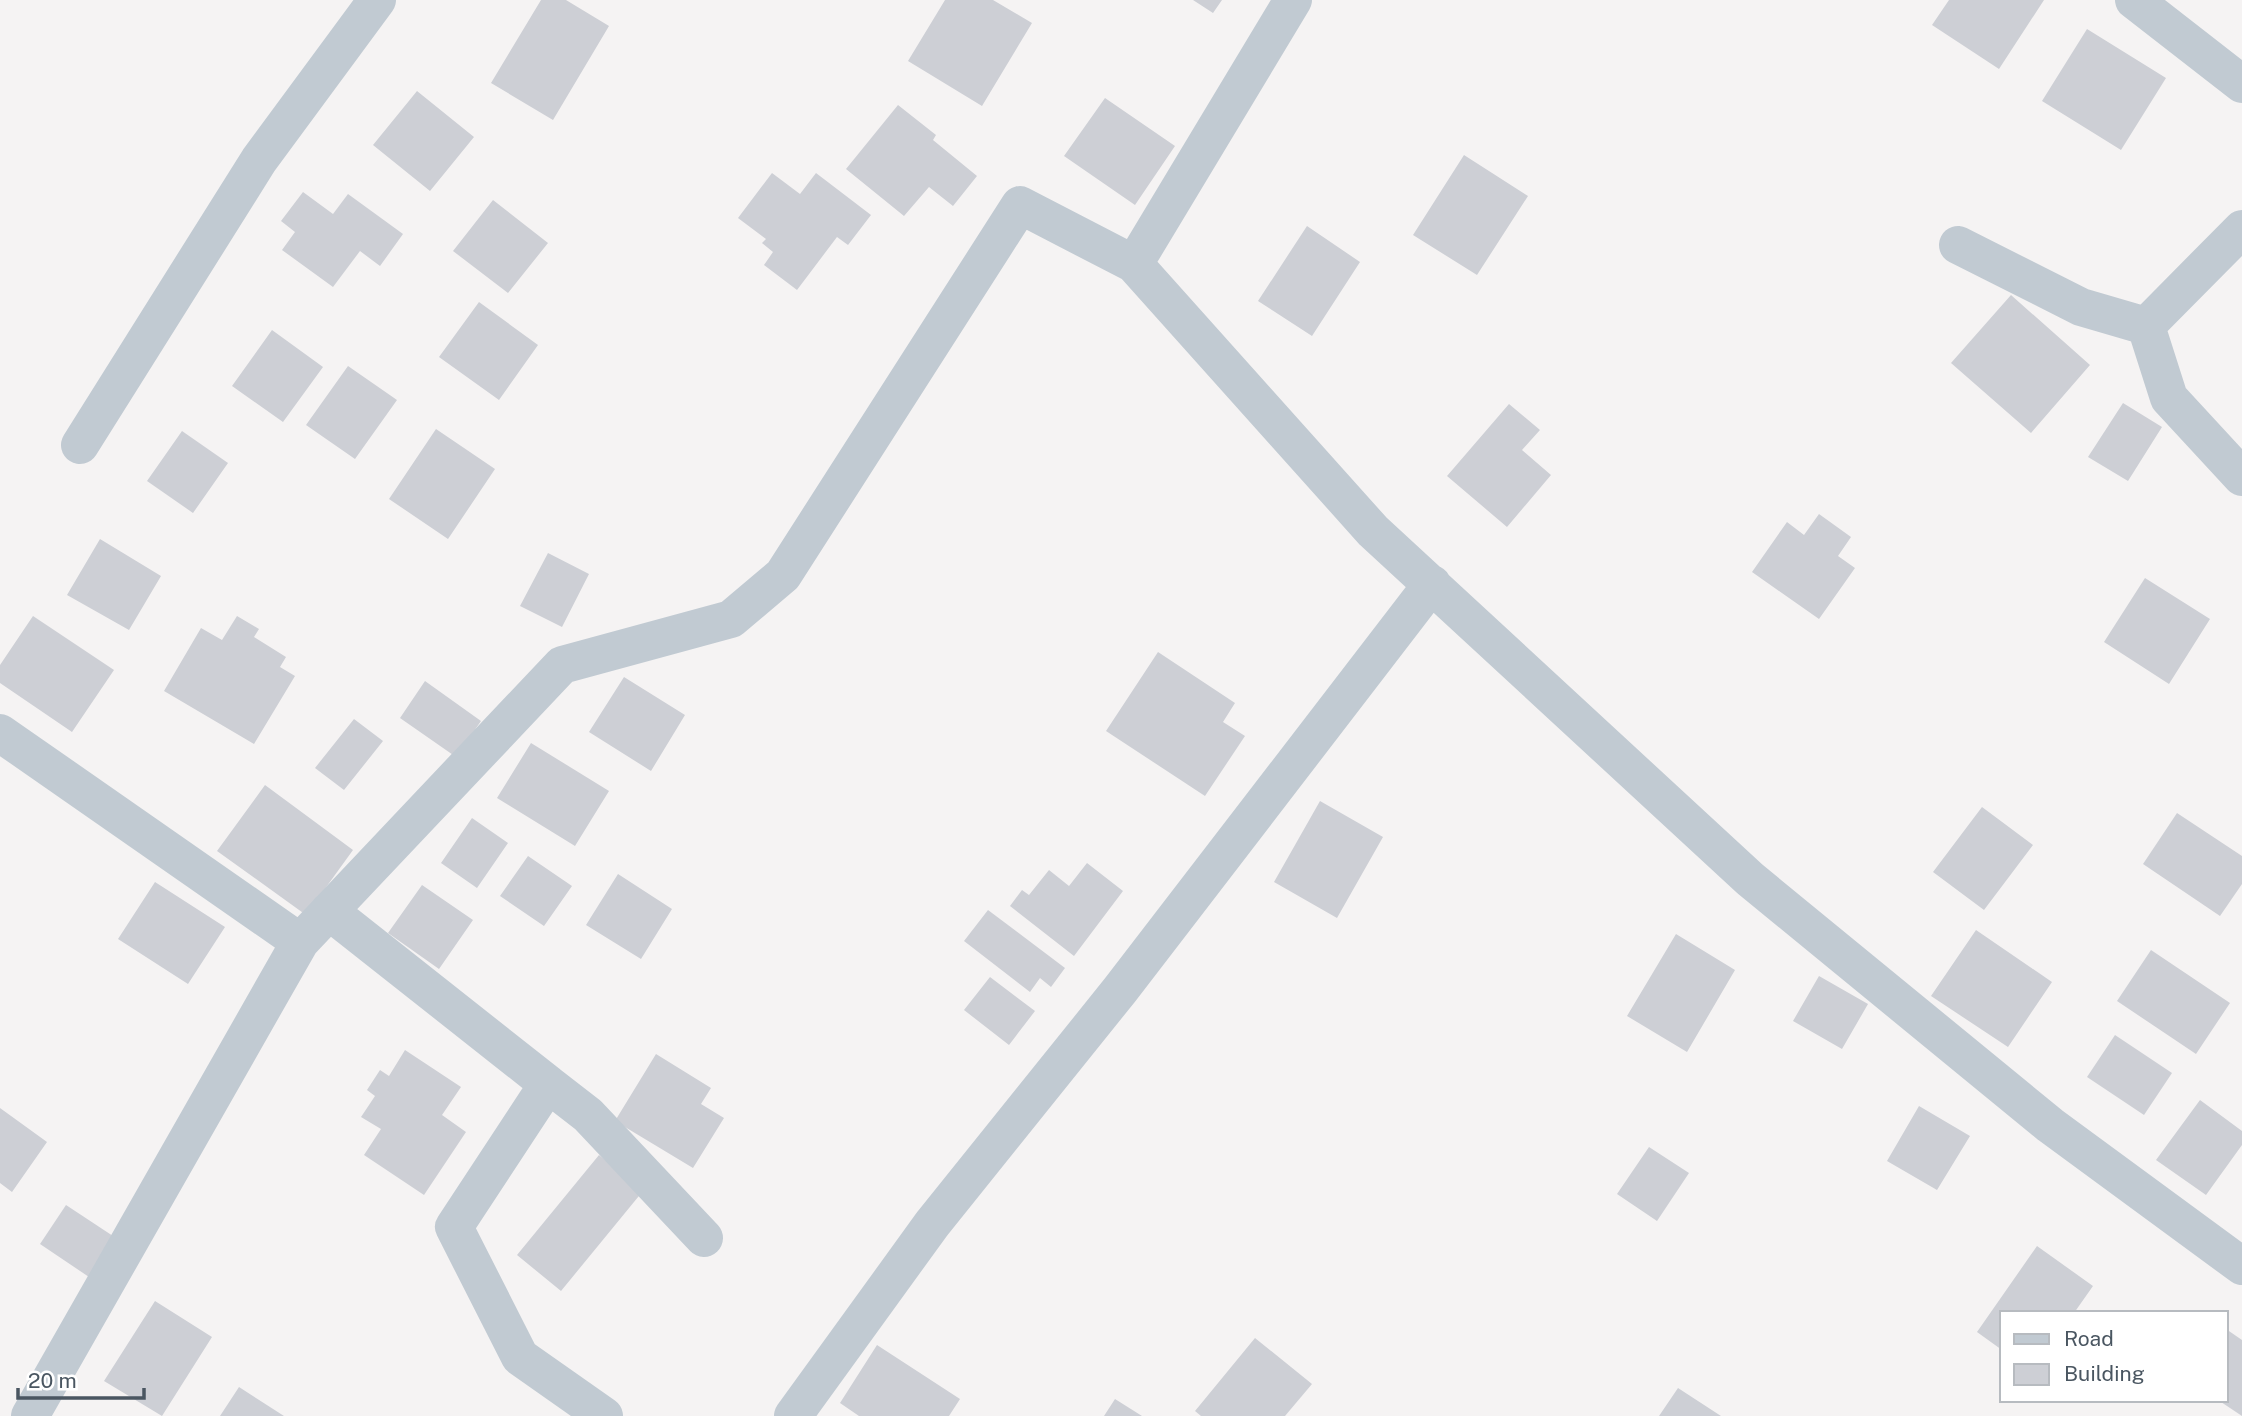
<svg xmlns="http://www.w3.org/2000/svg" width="2242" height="1416" font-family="'Public Sans',sans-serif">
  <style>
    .building { fill: #cdcfd5 }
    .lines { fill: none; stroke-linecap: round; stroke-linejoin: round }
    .minor { stroke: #c1cad2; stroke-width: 38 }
  </style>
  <rect width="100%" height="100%" fill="#f5f3f3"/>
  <path class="building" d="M541 0H566L609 26 553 120 491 83Z
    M945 0H993L1032 23 982 106 908 61Z
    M1193 0H1222L1213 13Z
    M1949 0H2044L1999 69 1932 25Z
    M2087 29 2166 78 2121 150 2042 101Z
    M417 91 474 137 430 191 373 145Z
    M1105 98 1175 146 1135 205 1064 156Z
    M898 105 936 135 933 140 977 176 953 206 929 187 904 216 846 169Z
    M1464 155 1528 196 1477 275 1413 235Z
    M772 173 800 194 816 173 871 215 848 245 837 237 797 290 764 265 773 252 762 243 766 239 738 218Z
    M303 192 333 214 348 194 403 234 380 266 360 251 333 287 282 250 295 232 281 221Z
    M493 200 548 243 508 293 453 251Z
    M1307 226 1360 262 1312 336 1258 301Z
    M2011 295 2090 365 2031 433 1951 363Z
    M479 302 538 345 499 400 439 357Z
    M272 330 323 367 283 422 232 386Z
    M348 366 397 400 355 459 306 425Z
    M2123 403 2162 427 2128 481 2088 457Z
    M1509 404 1540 430 1522 450 1551 475 1507 527 1447 476Z
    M436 429 495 469 448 539 389 499Z
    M182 431 228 463 193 513 147 481Z
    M1819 514 1851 537 1838 556 1855 568 1819 619 1752 572 1787 522 1804 535Z
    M100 539 161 576 129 630 67 595Z
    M548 553 589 574 562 627 520 606Z
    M2145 578 2210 619 2169 684 2104 642Z
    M33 616 114 670 72 732 0 683V665Z
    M237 616 259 629 254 637 286 657 280 667 295 676 254 744 164 691 201 628 222 640Z
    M1158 652 1235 703 1223 722 1245 736 1205 796 1106 731Z
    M624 677 685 715 651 771 589 732Z
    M425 681 481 721 456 757 400 718Z
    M354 719 383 741 344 790 315 768Z
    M531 743 609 791 575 846 497 798Z
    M265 785 353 850 306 915 217 851Z
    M1320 801 1383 837 1337 918 1274 882Z
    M1982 807 2033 845 1984 910 1933 872Z
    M2177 813 2242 856V884L2220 916 2143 864Z
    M472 818 508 843 477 888 441 863Z
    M528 856 572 886 544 926 500 896Z
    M1087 863 1123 891 1074 956 1010 906 1022 890 1029 895 1049 870 1069 886Z
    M618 874 672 909 641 959 586 925Z
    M155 882 225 927 188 984 118 939Z
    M422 885 473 920 439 969 388 933Z
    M988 910 1065 968 1051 987 1040 978 1030 992 964 941Z
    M1976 930 2052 982 2008 1047 1931 996Z
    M1676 934 1735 970 1687 1052 1627 1016Z
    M2151 950 2230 1003 2196 1054 2117 1001Z
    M1819 976 1868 1004 1842 1049 1793 1021Z
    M990 977 1035 1011 1009 1045 964 1010Z
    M2115 1035 2172 1073 2144 1115 2087 1077Z
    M405 1050 461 1087 442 1115 466 1132 424 1195 364 1155 381 1129 361 1117 375 1096 367 1090 380 1070 389 1076Z
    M656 1054 711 1088 701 1104 724 1118 693 1168 615 1121Z
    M2200 1100 2242 1131V1145L2206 1195 2156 1160Z
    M1919 1106 1970 1136 1937 1190 1887 1161Z
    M0 1108 47 1142 12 1192 0 1183Z
    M1649 1147 1689 1173 1657 1221 1617 1194Z
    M599 1155 643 1191 561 1291 517 1255Z
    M66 1205 116 1238 89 1277 40 1244Z
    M2037 1246 2093 1286 2074 1313H2002V1350L1977 1332Z
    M155 1301 212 1337 162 1416 104 1381Z
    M2226 1329 2242 1340V1416L2218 1400H2226Z
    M1255 1338 1312 1384 1285 1416H1201L1195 1411Z
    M877 1345 960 1399 949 1416H859L840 1403Z
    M239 1387 284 1416H220Z
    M1678 1388 1721 1416H1659Z
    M1115 1399 1142 1416H1104Z"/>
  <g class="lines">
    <path class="minor" d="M2134 0 2242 84
      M2242 229 2146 326 2169 398 2242 477
      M1958 245 2081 307 2146 326
      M1134 264 1373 531 1750 879 2050 1125 2242 1266
      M80 445 259 160 377 0
      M0 733 300 942
      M329 911 548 1084 454 1227 520 1357 604 1416
      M548 1084 588 1115 704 1238
      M30 1416 300 942 562 665 731 619 783 575 1020 205 1134 264 1293 0
      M793 1416 932 1224 1120 990 1432 584"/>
  </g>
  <rect x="2000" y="1311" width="228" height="91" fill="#ffffff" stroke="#b7bbc0" stroke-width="2"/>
  <rect x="2014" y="1334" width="35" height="10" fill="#c1cad2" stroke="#b7bbc0" stroke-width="2"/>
  <text x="2064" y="1346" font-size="21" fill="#4a5661">Road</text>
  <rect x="2014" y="1364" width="35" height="21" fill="#cdcfd5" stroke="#b7bbc0" stroke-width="2"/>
  <text x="2064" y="1381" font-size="21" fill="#4a5661">Building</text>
  <path d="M18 1388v10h126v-10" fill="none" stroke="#4a5661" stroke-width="3.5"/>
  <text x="28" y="1388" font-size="21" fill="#4a5661" stroke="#ffffff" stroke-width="5" paint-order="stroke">20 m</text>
</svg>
